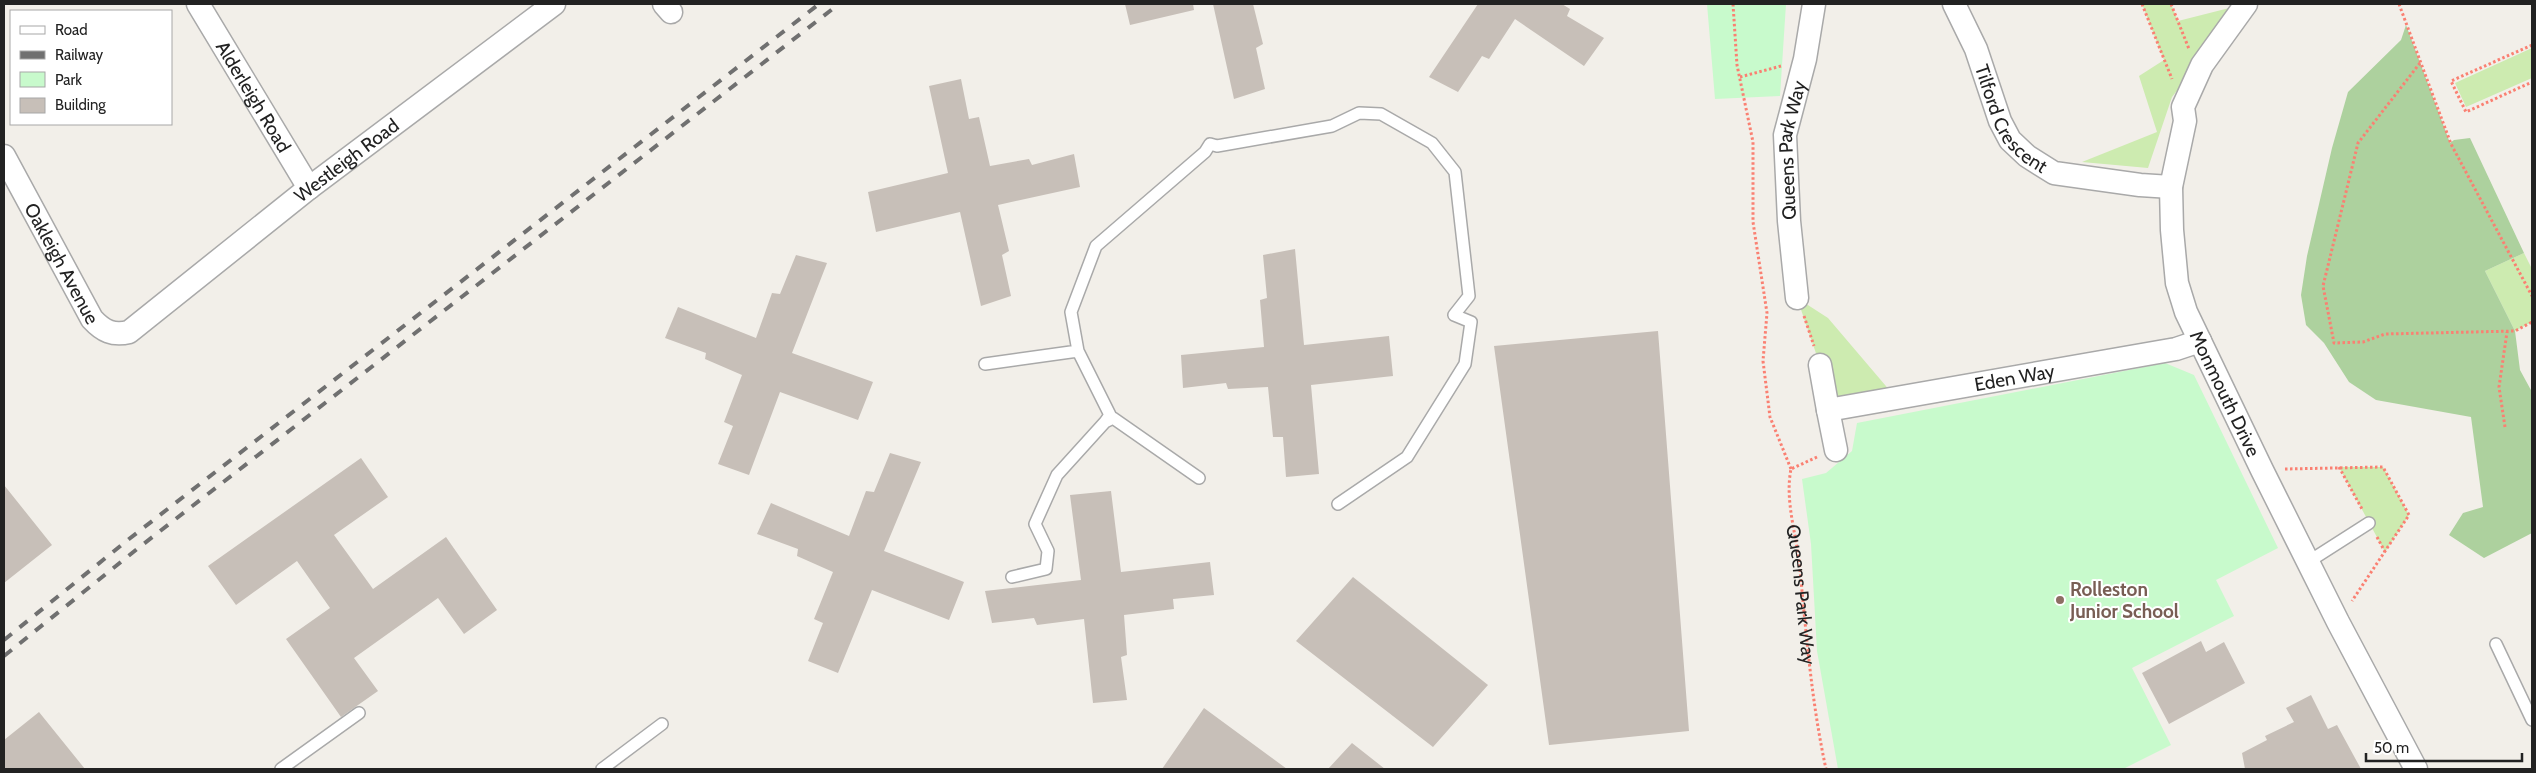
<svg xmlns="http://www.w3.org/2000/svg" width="2536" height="773" font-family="Cabin,sans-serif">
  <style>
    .grass { fill: #cdebb0 }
    .forest { fill: #add19e }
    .park { fill: #c8facc }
    .building { fill: #c7bfb8 }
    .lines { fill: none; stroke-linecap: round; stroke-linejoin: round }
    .lane-casing { stroke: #a9a9a9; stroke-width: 14 }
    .street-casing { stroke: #a9a9a9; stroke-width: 25 }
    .path { stroke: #fa8072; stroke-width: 3; stroke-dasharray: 2.5 2.5; stroke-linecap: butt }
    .lane { stroke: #fff; stroke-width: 11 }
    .street { stroke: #fff; stroke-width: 22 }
    .rail { stroke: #707070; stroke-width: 4; stroke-dasharray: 10 10; stroke-linecap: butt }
    .education-dot { fill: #8d6e63; stroke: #fff; stroke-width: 2 }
    .labels { text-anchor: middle; stroke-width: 4; stroke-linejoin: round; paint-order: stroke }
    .street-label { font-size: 19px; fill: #222; stroke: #fff }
    .education-label { font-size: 19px; font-weight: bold; fill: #785e54; stroke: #fff; text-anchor: start }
  </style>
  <rect width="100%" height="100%" fill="#f2efe9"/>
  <path class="grass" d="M2142 4H2171L2178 21 2245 4 2172 97 2148 168 2082 162 2157 132 2139 76 2164 60Z
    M2532 48V78L2466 107 2455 83Z
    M2524 253 2532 269V322L2515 331 2485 271Z
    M1797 298 1828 318 1891 392 1828 410 1820 365Z
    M2339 467H2383L2409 515 2385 552Z"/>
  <path class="forest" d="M2406 25 2450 143 2454 140 2470 138 2524 253 2485 271 2515 331 2520 370 2532 392V533L2484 558 2449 535 2463 513 2483 507 2471 417 2376 400 2349 382 2324 343 2306 325 2301 295 2307 256 2332 148 2348 92 2401 40Z"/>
  <path class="park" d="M1707 4H1786L1780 96 1715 99Z
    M2165 363 2194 375 2278 548 2216 580 2234 616 2132 668 2171 745 2123 769H1838L1817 651 1811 544 1802 479 1826 473 1852 451 1857 423Z"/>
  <path class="building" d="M1125 4H1193L1194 10 1130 25Z
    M1213 4H1253L1263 44 1256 48 1265 89 1234 99Z
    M1478 4H1562L1570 9 1567 16 1604 38 1584 66 1515 19 1489 59 1482 56 1458 92 1429 77Z
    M961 79 969 119 979 117 990 166 1029 159 1032 165 1074 154 1080 187 998 205 1009 251 1002 255 1011 296 981 306 960 212 876 232 868 192 948 173 929 86Z
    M1295 249 1304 345 1389 336 1393 376 1311 385 1319 474 1286 477 1283 437H1273L1268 387 1228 389 1226 383 1183 388 1181 355 1264 347 1260 300 1267 298 1263 255Z
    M796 255 827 263 792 353 873 382 858 420 780 392 749 475 718 464 733 426 724 422 742 375 705 359 706 353 665 338 678 307 756 338 772 293 780 294Z
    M1658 331 1689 731 1549 745 1494 346Z
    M890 453 921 462 884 551 964 582 949 620 872 590 838 673 808 661 823 623 814 619 833 572 797 556 798 549 757 534 771 503 849 536 866 491 874 492Z
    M361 458 388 497 334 535 373 589 446 537 497 610 464 634 438 598 354 658 378 691 341 717 286 639 330 608 297 561 236 605 208 566Z
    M4 485 52 545 4 583Z
    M1111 491 1121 572 1210 562 1214 595 1173 599 1174 609 1124 615 1127 655 1121 657 1127 700 1093 703 1084 619 1037 625 1034 618 992 623 985 591 1081 580 1070 495Z
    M1353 577 1488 685 1433 747 1296 641Z
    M2201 641 2206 652 2224 642 2245 683 2169 724 2142 673Z
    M2311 695 2328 729 2337 725 2361 769H2245L2242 753 2267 740 2265 736 2294 722 2286 708Z
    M1204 708 1287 769H1162Z
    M39 712 85 769H4V740Z
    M1352 743 1385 769H1328Z"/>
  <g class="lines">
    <defs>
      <path id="lane" d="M985 364 1078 351
        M1199 478 1113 418 1105 422 1110 415 1078 351 1071 312 1096 246 1205 152 1210 144 1217 146 1332 126 1359 113 1381 114 1432 143 1455 172 1469 296 1454 315 1471 322 1465 364 1407 457 1338 504
        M2308 562 2369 523
        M1012 577 1046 569 1048 551 1035 524 1057 475 1105 422
        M2496 644 2532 720
        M281 769 359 713
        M602 769 662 724"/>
      <g id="street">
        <path id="s2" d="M198 4 309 188"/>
        <path d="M664 4 671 12"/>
        <path id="s3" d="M1954 4 1976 49 2000 121 2010 140 2027 156 2054 173 2140 185 2171 187"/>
        <path id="s4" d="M2246 4 2202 65 2183 107 2185 121 2171 187 2172 230 2177 283 2186 312 2262 470 2338 622 2416 769"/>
        <path id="s5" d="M4 156 92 319C103 331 113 336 129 332L309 188 554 4"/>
        <path id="s6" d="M1797 298 1789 221 1785 135 1805 59 1814 4"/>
        <path id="s7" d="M1820 365 1828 410 2176 349 2200 341"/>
        <path d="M1828 410 1836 450"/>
      </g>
    </defs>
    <use href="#lane" class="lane-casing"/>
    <use href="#street" class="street-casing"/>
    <g class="path">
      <path d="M1733 4 1737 65 1753 142V222L1767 313 1763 361 1770 417 1791 469"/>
      <path d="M2142 4 2172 79"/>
      <path d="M2171 4 2189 49"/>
      <path d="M2399 4 2451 144 2532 296"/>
      <path d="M2532 45 2451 81 2466 112 2532 82"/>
      <path d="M2420 63 2358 143 2323 286 2334 343 2363 342 2385 334 2515 331 2532 322"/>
      <path d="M1740 77 1781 66"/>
      <path d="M1804 316 1814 346"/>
      <path d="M2505 427 2499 387 2507 332"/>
      <path id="s1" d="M1817 457 1791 469C1785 499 1795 530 1799 560 1806 630 1811 700 1826 769"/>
      <path d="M2339 467 2362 509"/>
      <path d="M2285 469 2383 467 2409 515 2352 601"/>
      <path d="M2377 537 2385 552"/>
    </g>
    <use href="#lane" class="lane"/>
    <use href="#street" class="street"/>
    <path class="rail" d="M4 640 129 539 819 4
      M4 656 137 549 839 4"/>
  </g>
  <circle class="education-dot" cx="2060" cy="600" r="5"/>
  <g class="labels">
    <g class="street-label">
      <text dy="7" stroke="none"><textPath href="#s2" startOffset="108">Alderleigh Road</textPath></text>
      <text dy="7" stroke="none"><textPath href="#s3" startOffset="130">Tilford Crescent</textPath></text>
      <text dy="7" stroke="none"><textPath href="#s6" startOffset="149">Queens Park Way</textPath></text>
      <text dy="7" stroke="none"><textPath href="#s5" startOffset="504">Westleigh Road</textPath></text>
      <text dy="7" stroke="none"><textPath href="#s5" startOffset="122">Oakleigh Avenue</textPath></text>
      <text dy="7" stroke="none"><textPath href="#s7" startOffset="235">Eden Way</textPath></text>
      <text dy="7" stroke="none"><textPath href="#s4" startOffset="420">Monmouth Drive</textPath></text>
      <text dy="7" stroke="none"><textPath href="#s1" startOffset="155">Queens Park Way</textPath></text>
    </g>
    <g class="education-label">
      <text x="2070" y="596">Rolleston<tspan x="2070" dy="22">Junior School</tspan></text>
    </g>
  </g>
  <rect width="2536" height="773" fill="none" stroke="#222222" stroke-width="10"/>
  <rect x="10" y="10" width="162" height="115" fill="#ffffff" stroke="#a7a7a7"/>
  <rect x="20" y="26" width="25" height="8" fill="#ffffff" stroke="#a7a7a7"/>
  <text x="55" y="35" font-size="15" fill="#222222">Road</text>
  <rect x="20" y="51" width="25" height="8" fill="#707070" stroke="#a7a7a7"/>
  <text x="55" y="60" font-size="15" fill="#222222">Railway</text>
  <rect x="20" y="72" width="25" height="15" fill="#c8facc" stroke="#a7a7a7"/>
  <text x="55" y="85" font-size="15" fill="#222222">Park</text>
  <rect x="20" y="98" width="25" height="15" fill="#c7bfb8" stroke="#a7a7a7"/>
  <text x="55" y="110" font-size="15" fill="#222222">Building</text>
  <path d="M2366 753v8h156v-8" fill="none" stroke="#222222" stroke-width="2.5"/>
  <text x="2374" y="753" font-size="15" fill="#222222" stroke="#ffffff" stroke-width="4" paint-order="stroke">50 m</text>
</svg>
